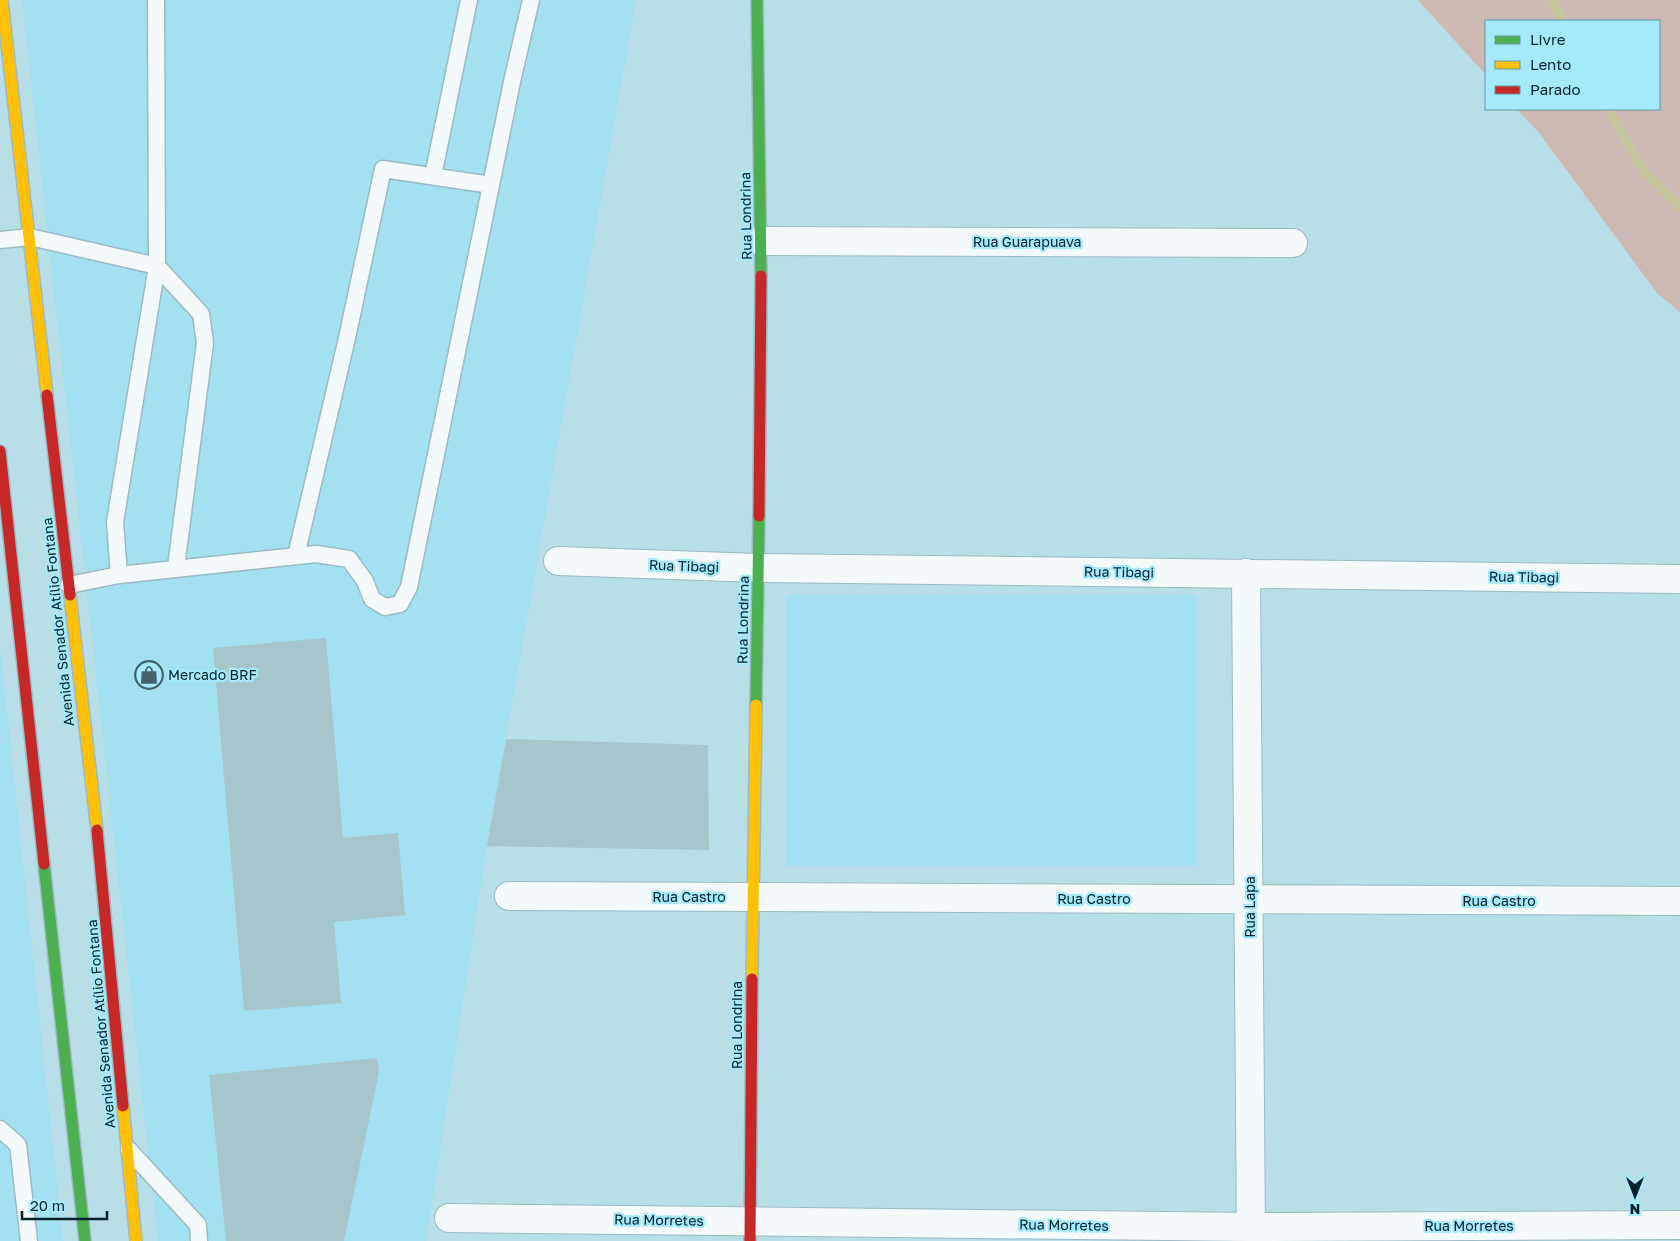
<svg xmlns="http://www.w3.org/2000/svg" width="1680" height="1241" font-family="'Golos Text',sans-serif">
  <style>
    .built { fill: #a3e0f0 }
    .forest { fill: #ccb9b4 }
    .lines { fill: none; stroke-linecap: round; stroke-linejoin: round }
    .stream { stroke: #c4c59c; stroke-width: 9 }
    .building { fill: #a6c6cb }
    .lane-casing { stroke: #9cbac2; stroke-width: 19 }
    .street-casing { stroke: #9cbac2; stroke-width: 30 }
    .fast-casing { stroke: #9cbac2; stroke-width: 14 }
    .slow-casing { stroke: #9cbac2; stroke-width: 14 }
    .jam-casing { stroke: #9cbac2; stroke-width: 14 }
    .lane { stroke: #f4fafc; stroke-width: 16 }
    .street { stroke: #f4fafc; stroke-width: 28 }
    .fast { stroke: #4caf50; stroke-width: 11 }
    .slow { stroke: #ffc107; stroke-width: 11 }
    .jam { stroke: #c62828; stroke-width: 11 }
    .labels { text-anchor: middle; stroke-width: 4.5; stroke-linejoin: round; paint-order: stroke }
    .street-label { font-size: 14px; fill: #042128; stroke: #a4e9fc }
    .poi-label { font-size: 14px; fill: #042128; stroke: #a4e9fc; text-anchor: start }
  </style>
  <rect width="100%" height="100%" fill="#b8dee8"/>
  <path class="built" d="M22 0H636L487 846 426 1241H158Z
    M786 595H1197V866H786Z
    M0 645 63 1241H0Z"/>
  <path class="forest" d="M1418 0H1680V312L1657 293 1540 134 1517 109H1659V21H1486V75Z"/>
  <g class="lines">
    <path class="stream" d="M1552 0 1563 21
      M1608 109 1645 173 1680 207"/>
  </g>
  <path class="building" d="M326 638 343 838 398 833 405 915 334 922 341 1003 244 1011 213 648Z
    M506 739 708 745 709 850 487 846Z
    M377 1058 379 1072 344 1241H226L209 1075Z"/>
  <g class="lines">
    <defs>
      <path id="lane" d="M156 0 157 266 201 314 205 343 176 567
        M433 176 469 0
        M0 240 30 237 157 266 115 522 119 575 316 554 349 559 365 581 372 599 385 607 400 604 409 587 513 77 531 0
        M296 556 347 338 383 169 491 185
        M69 585 119 575
        M0 1129 18 1145 29 1241
        M129 1150 198 1225 199 1241"/>
      <path id="street" d="M761 241 1293 243
        M558 561 759 568 1680 579
        M1246 573 1251 1241
        M509 896 1680 901
        M449 1218 1251 1227 1680 1225"/>
      <path id="fast" d="M757 0 761 276
        M756 705 759 516
        M44 864 85 1241"/>
      <path id="slow" d="M2 0 47 395
        M70 595 97 830
        M752 979 756 705
        M123 1106 136 1241"/>
      <path id="jam" d="M47 395 70 595
        M0 451 44 864
        M759 516 761 276
        M97 830 123 1106
        M750 1241 752 979"/>
    </defs>
    <use href="#lane" class="lane-casing"/>
    <use href="#street" class="street-casing"/>
    <use href="#fast" class="fast-casing"/>
    <use href="#slow" class="slow-casing"/>
    <use href="#jam" class="jam-casing"/>
    <use href="#lane" class="lane"/>
    <use href="#street" class="street"/>
    <use href="#fast" class="fast"/>
    <use href="#slow" class="slow"/>
    <use href="#jam" class="jam"/>
  </g>
  <defs>
    <symbol id="shop-ring" viewBox="-11 -11 22 22"><circle r="9.5" fill="#a4e9fc" stroke="#43636b" stroke-width="1.5"/><path d="M-5-2.5h2.3a2.7 3.5 0 0 1 5.4 0H5L5.5 6h-11ZM-1.5-2.5h3a1.5 2.3 0 0 0-3 0Z" fill="#43636b"/></symbol>
  </defs>
  <g fill-rule="evenodd">
    <use href="#shop-ring" x="133" y="659" width="32" height="32"/>
  </g>
  <g class="labels">
    <g class="street-label">
      <text transform="translate(746 216) rotate(-91)" y="5">Rua Londrina</text>
      <text x="1027" y="247">Rua Guarapuava</text>
      <text transform="translate(684 566) rotate(2)" y="5">Rua Tibagi</text>
      <text transform="translate(1119 572) rotate(1)" y="5">Rua Tibagi</text>
      <text transform="translate(1524 577) rotate(1)" y="5">Rua Tibagi</text>
      <text transform="translate(743 620) rotate(-89)" y="5">Rua Londrina</text>
      <text transform="translate(58 622) rotate(-96)" y="5">Avenida Senador Atílio Fontana</text>
      <text x="689" y="902">Rua Castro</text>
      <text x="1094" y="904">Rua Castro</text>
      <text x="1499" y="906">Rua Castro</text>
      <text transform="translate(1250 907) rotate(-90)" y="5">Rua Lapa</text>
      <text transform="translate(101 1024) rotate(-95)" y="5">Avenida Senador Atílio Fontana</text>
      <text transform="translate(737 1025) rotate(-90)" y="5">Rua Londrina</text>
      <text transform="translate(659 1220) rotate(1)" y="5">Rua Morretes</text>
      <text transform="translate(1064 1225) rotate(1)" y="5">Rua Morretes</text>
      <text x="1469" y="1231">Rua Morretes</text>
    </g>
    <g class="poi-label">
      <text x="168" y="680">Mercado BRF</text>
    </g>
  </g>
  <rect x="1485" y="20" width="175" height="90" fill="#a4e9fc" stroke="#6499a7"/>
  <rect x="1495" y="36" width="25" height="8" fill="#4caf50" stroke="#6499a7"/>
  <text x="1530" y="45" font-size="15" fill="#042128">Livre</text>
  <rect x="1495" y="61" width="25" height="8" fill="#ffc107" stroke="#6499a7"/>
  <text x="1530" y="70" font-size="15" fill="#042128">Lento</text>
  <rect x="1495" y="86" width="25" height="8" fill="#c62828" stroke="#6499a7"/>
  <text x="1530" y="95" font-size="15" fill="#042128">Parado</text>
  <g transform="translate(1635 1196) rotate(180)" stroke="#a4e9fc" stroke-width="4" paint-order="stroke">
  <path d="M0-4L9 19L0 12L-9 19Z" fill="#042128"/>
  <text y="-8" font-size="14" font-weight="bold" text-anchor="middle" fill="#042128">N</text>
  </g>
  <path d="M22 1211v8h85v-8" fill="none" stroke="#042128" stroke-width="2.5"/>
  <text x="30" y="1211" font-size="15" fill="#042128" stroke="#a4e9fc" stroke-width="4" paint-order="stroke">20 m</text>
</svg>
